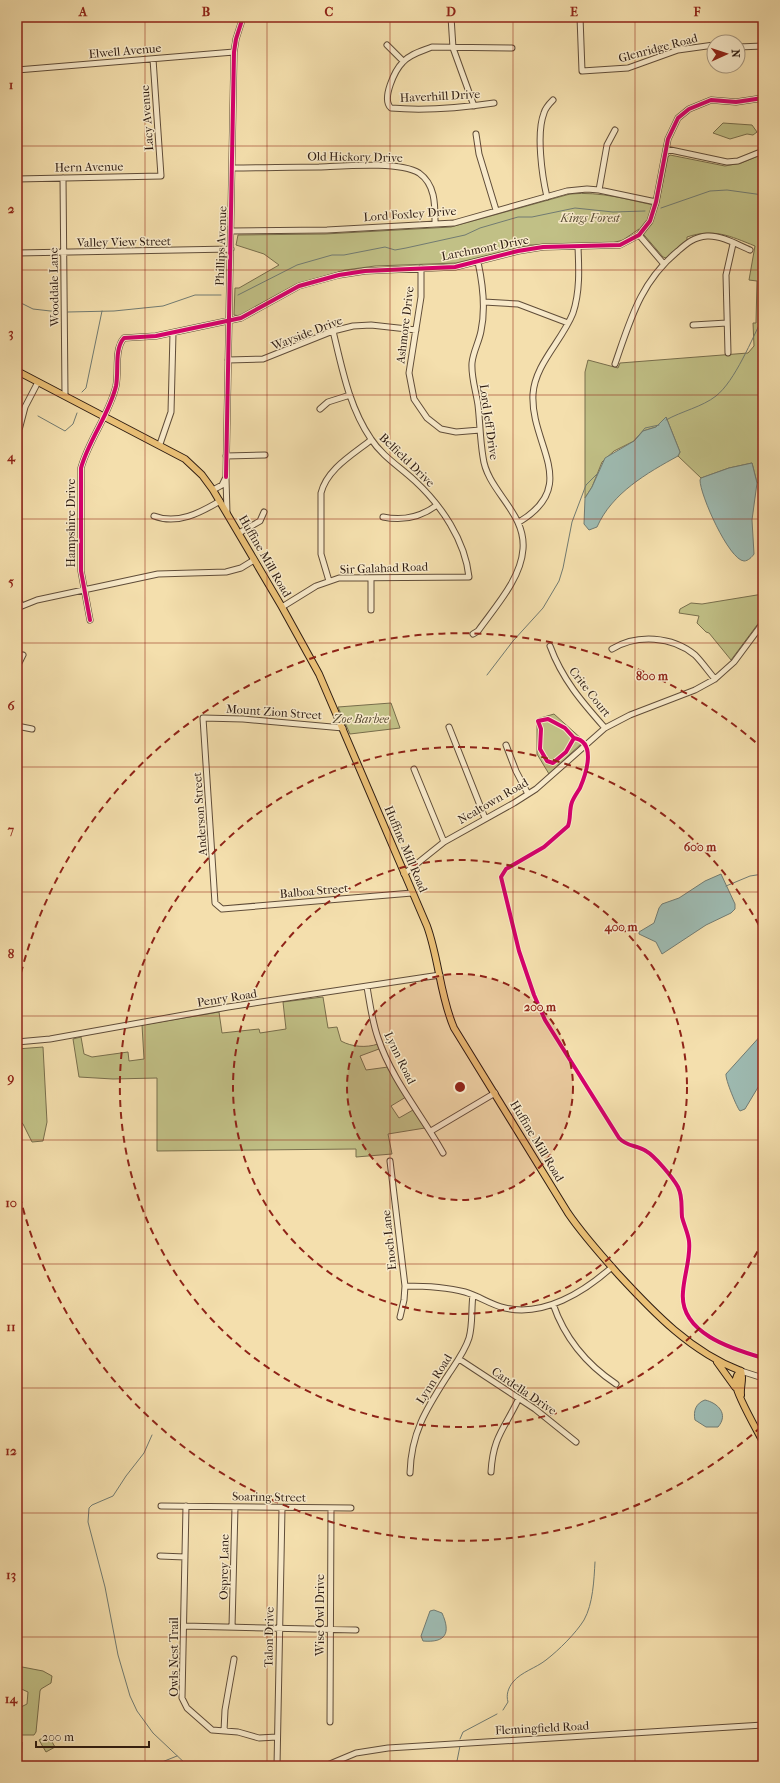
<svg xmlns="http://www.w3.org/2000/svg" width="780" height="1783" font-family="'IM FELL French Canon',serif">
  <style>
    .green { fill: #c1c086; stroke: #786e4c }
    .water { fill: #9ebbb2; stroke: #717b72 }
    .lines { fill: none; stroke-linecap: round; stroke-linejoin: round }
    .stream { stroke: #717b72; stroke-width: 1 }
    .minor-casing { stroke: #604d39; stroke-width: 7 }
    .major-casing { stroke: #2e1c12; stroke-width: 8 }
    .minor { stroke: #f8eaca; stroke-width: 5 }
    .major { stroke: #eac076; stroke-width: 6 }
    .cycleway-casing { stroke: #f8eaca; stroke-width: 6 }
    .cycleway { stroke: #d6006c; stroke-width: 4 }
    .grid { fill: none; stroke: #8f2418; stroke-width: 1; stroke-opacity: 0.55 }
    .ring { fill: none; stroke: #8f2418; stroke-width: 2; stroke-dasharray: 7 5 }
    .labels { text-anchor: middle; stroke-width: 3; stroke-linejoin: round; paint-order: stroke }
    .street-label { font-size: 12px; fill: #2e1c12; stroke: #f8eaca }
    .park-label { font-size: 12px; font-style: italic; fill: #5a4d35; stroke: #f8eaca }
    .centre { fill: #8f2418; stroke: #f8eaca; stroke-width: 2 }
    .ring-label { font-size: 12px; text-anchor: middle; font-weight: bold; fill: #8f2418; stroke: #f8eaca; stroke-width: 3; stroke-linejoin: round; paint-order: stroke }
    .neatline { fill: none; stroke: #8f2418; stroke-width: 1.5 }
    .grid-label { font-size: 13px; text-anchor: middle; font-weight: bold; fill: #8f2418 }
  </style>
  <rect width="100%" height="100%" fill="#f4dfad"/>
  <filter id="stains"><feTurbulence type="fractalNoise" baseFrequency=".005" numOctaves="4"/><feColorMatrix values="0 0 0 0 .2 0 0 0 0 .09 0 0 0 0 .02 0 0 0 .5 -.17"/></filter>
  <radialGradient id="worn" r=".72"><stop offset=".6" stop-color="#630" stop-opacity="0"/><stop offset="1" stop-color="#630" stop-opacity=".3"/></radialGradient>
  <path class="green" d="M723 123 752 125 757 132 753 135 747 134 730 139 713 133Z
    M670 155 725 166 741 163 758 156 762 160 763 480 757 483 752 463 729 468 701 478 678 456 680 452 666 417 656 427 643 431 634 441 614 451 602 462 592 487 585 498V372L588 360 618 368 620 363 748 353 754 346 753 323H756L757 281 749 280 755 246C730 236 714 228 687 237V240L666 258 663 257 639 229 623 240 608 244 530 245 456 263 375 266 345 270 298 284 240 316 234 315 235 288H239L279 265 264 254 236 245 238 235 325 234 451 227 570 194C601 191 629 200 658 206L668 157Z
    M763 594V617L731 660 709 633 706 632 697 623 699 616 679 613 680 609 691 603 702 604Z
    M391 703 400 728 350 734 338 707Z
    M554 714 584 741 549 774 537 754V719Z
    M323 997 328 1028 337 1027 341 1041C352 1047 366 1048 378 1044L379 1049 360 1056 366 1070 388 1067 406 1097 391 1106 399 1118 413 1110 425 1128 388 1134 392 1154 356 1157V1149L157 1151V1078L113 1079 79 1077 73 1039 81 1037 84 1054 92 1057 128 1052 129 1061 144 1059 142 1025 219 1012 222 1033 259 1029 260 1033 286 1029 283 1002Z
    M43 1047 47 1122 43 1141 32 1142 23 1124 17 1117V1049Z
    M17 1666 43 1671 52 1676 51 1683 41 1689 40 1691 36 1732 34 1735H17V1717L21 1716 17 1709 27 1704 28 1692 17 1687Z
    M48 1735 55 1747 46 1752 39 1740Z
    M17 1742H22L21 1766H17Z"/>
  <path class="water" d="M666 417 680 452 678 456C647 473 612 493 597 527L589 530 584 524 585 498 592 487 605 458 634 441 643 431 656 427Z
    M752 463 757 483 752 520 754 554C752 557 748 561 744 561 729 560 700 495 700 480L701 478 729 468Z
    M721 874 735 904V909L731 913 706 925 662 954 656 942 639 934V932L654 923 659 908 662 904 679 898 705 881Z
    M763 1033V1079L745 1109 740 1111C737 1108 725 1079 726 1074Z
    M705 1400C718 1403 729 1414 718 1427H706L695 1420C693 1411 696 1403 705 1400Z
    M434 1610 442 1613C451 1633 446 1643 423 1641L421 1636 430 1611Z"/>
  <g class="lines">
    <path class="stream" d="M661 208 710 191 727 190 763 195
      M238 295 297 265 332 255H344L385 247 395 250 406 248 465 235 480 228 518 217H532L575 208 613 212 645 211
      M17 301 33 309 59 312
      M68 312 114 311 163 306 195 295H221
      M82 392 86 388 102 311
      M38 416 65 431 73 424 77 413
      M666 420C682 411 702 407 716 396 735 381 752 339 763 317
      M634 441 645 428 659 425
      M487 675 513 641 543 608 559 581 563 568 572 522 586 485 598 473
      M726 886 750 876 763 874
      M152 1435 144 1453 126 1476 113 1496 92 1505 89 1508 88 1522 105 1587 118 1655 130 1696 137 1711 153 1733 188 1766
      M503 1710 508 1702C506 1695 508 1688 513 1682 521 1672 536 1668 546 1660 559 1650 576 1633 584 1620 593 1604 594 1580 595 1562
      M460 1739 463 1732 497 1714
      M152 1766 177 1756
      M451 1766 457 1761 460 1746"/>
    <defs>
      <path id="minor" d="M451 17 453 48 474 106
        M580 17 582 71 628 68 678 50 714 45
        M387 45 403 61
        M738 47 763 46
        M17 70 234 52
        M494 103C460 108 425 111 391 108 381 99 395 70 403 62 410 54 422 51 432 47L512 48
        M476 134 479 154 496 210
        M666 149 727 162 738 161 763 151
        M233 168C262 168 290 167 319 167 343 166 400 161 419 173 436 185 435 206 435 224
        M63 178 65 395
        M17 179 161 176 153 59
        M599 190 607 145 615 130
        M547 197C542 176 536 133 544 113 545 109 549 104 553 100
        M232 231 327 230 454 223 567 191 587 189 599 190 656 202
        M639 235 663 263
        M17 253 231 249
        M421 268V297L409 373 414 399 427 418 441 429 456 432 480 430
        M484 302 518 304 568 323
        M693 325 727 323
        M728 353 726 275 733 244
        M228 360 263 359 333 331 353 326 371 325 416 330
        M615 364C630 321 640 282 678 251 687 243 694 237 707 236 721 235 738 245 750 250
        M320 409 328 402 350 395
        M160 444 171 412 173 333
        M226 456 265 455
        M226 478 227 513
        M213 490 222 485 226 477 234 52 236 39 243 17
        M154 516C177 525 200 513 220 501
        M383 517C402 521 421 517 437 505
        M519 522C581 485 530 445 533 394 535 364 562 341 573 313 580 292 579 269 578 247
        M239 533 260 521 264 512
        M371 578V610
        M329 581 321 554V493C327 469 352 455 371 440
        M21 606 19 600V430L25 407 38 382
        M282 607 316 586 339 578 469 577C465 540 441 505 415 481 400 467 382 456 371 439 349 407 342 368 333 331
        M17 608 37 600 158 574 226 572 241 568 254 560
        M90 620 81 571V468C89 439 109 415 116 386 119 371 114 349 124 338L156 336 241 318 299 286 339 275 365 271 455 267 518 251 543 247 620 245 639 235 650 221 656 202 668 139 678 118 689 109 711 100 736 102 763 98
        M473 634 478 631C495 607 521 579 523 549 526 512 487 491 483 457 480 439 480 422 478 405 476 391 471 377 472 363 473 352 479 342 481 331 486 308 483 285 478 262
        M550 646C562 679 582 702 605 728
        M612 649C637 634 672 636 695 655 702 662 708 671 715 679
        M17 687 18 665 23 655
        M17 726 32 729
        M449 727 485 818
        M343 728 243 719 203 718 215 903 222 909 412 893
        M506 745 516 771 528 794
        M414 769 444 842
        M404 874 444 842 514 803 536 789 605 728 630 715 695 690 715 679 734 662 763 623
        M367 987C370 1004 372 1021 378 1038 392 1080 422 1115 443 1153
        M17 1042 50 1039 228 1007 440 975
        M431 1131 495 1093
        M390 1161 405 1286 404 1300 400 1317
        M405 1286C424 1286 446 1287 465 1292 479 1296 491 1305 505 1308 544 1317 584 1292 612 1267
        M553 1304C565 1339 586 1364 616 1384
        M459 1359 535 1409 576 1442
        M741 1371 763 1378
        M491 1472C493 1436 505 1428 519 1398
        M410 1473C411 1432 427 1408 448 1375 456 1363 465 1351 469 1338 473 1324 471 1309 473 1295
        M161 1506 351 1508
        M186 1506 182 1698 187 1708 212 1730 238 1732 259 1738 277 1737
        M160 1556 185 1557
        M184 1626 356 1630
        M232 1627 235 1507
        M330 1722 331 1508
        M224 1731 225 1710 234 1659
        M277 1766 282 1508
        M325 1766 356 1753 388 1748 763 1725"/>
      <path id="major" d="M17 371 185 459 202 475 213 490 282 607 319 674 427 926C439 959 440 996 454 1028L568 1213C583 1235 601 1255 618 1274 654 1313 691 1352 741 1371
        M717 1362 735 1387
        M741 1371C737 1374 735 1378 736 1385 737 1396 757 1430 763 1442
        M741 1371C744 1378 740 1386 741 1395"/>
    </defs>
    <use href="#minor" class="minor-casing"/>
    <use href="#major" class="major-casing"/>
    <use href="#minor" class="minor"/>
    <use href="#major" class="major"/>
    <defs>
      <path id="cycleway" d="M226 477 234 52 236 39 243 17
        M90 620 81 571V468C89 439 109 415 116 386 119 371 114 349 124 338L156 336 241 318 299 286 339 275 365 271 455 267 518 251 543 247 620 245 639 235 650 221 656 202 668 139 678 118 689 109 711 100 736 102 763 98
        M548 719 565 728 574 738 566 752 553 763 547 761 540 749 541 729 538 721Z
        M574 738C597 742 586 774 580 788 577 793 574 797 572 802 569 810 571 818 568 826L544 847 506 869 501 877 519 951 534 995 545 1020 619 1138C627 1147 637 1145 646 1151 655 1156 673 1178 678 1187 683 1197 681 1207 682 1217 684 1225 688 1233 689 1241 691 1257 684 1275 683 1292 679 1333 732 1349 763 1358"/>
    </defs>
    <use href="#cycleway" class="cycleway-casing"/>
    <use href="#cycleway" class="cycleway"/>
  </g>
  <path class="grid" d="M145 17V1766M267 17V1766M390 17V1766M513 17V1766M635 17V1766M17 146H763M17 270H763M17 395H763M17 519H763M17 643H763M17 767H763M17 892H763M17 1016H763M17 1140H763M17 1264H763M17 1388H763M17 1513H763M17 1637H763"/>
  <circle cx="460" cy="1087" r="113" fill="#8f2418" fill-opacity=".12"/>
  <g class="ring">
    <circle cx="460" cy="1087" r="113"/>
    <circle cx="460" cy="1087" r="227"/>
    <path d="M763 1241A340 340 0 1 1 763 933"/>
    <path d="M761 1427A454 454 0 0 1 18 1189M18 985A454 454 0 0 1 761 747"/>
  </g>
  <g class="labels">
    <g class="street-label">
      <text transform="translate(658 48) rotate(-15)" y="4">Glenridge Road</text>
      <text transform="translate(125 51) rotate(-5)" y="4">Elwell Avenue</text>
      <text transform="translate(440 96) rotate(-3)" y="4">Haverhill Drive</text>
      <text transform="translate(147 118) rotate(-94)" y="4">Lacy Avenue</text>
      <text transform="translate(355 157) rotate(1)" y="4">Old Hickory Drive</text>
      <text transform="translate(89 167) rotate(-1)" y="4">Hern Avenue</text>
      <text transform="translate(410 214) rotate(-4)" y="4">Lord Foxley Drive</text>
      <text transform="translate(124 242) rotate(-1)" y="4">Valley View Street</text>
      <text transform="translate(221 246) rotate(-88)" y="4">Phillips Avenue</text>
      <text transform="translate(485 248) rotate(-11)" y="4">Larchmont Drive</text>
      <text transform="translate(54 287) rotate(-91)" y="4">Wooddale Lane</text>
      <text transform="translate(405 325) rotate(-83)" y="4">Ashmore Drive</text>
      <text transform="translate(307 333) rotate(-21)" y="4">Wayside Drive</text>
      <text transform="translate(489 422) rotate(82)" y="4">Lord Jeff Drive</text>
      <text transform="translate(407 460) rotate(44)" y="4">Belfield Drive</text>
      <text transform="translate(71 523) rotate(-90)" y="4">Hampshire Drive</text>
      <text transform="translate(265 556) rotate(60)" y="4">Huffine Mill Road</text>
      <text transform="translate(384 568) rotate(-2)" y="4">Sir Galahad Road</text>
      <text transform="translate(590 692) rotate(52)" y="4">Crite Court</text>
      <text transform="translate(274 712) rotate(4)" y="4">Mount Zion Street</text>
      <text transform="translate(493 801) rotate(-30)" y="4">Nealtown Road</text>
      <text transform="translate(200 814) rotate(-94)" y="4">Anderson Street</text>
      <text transform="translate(406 849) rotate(67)" y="4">Huffine Mill Road</text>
      <text transform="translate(314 891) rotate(-5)" y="4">Balboa Street</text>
      <text transform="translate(227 998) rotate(-9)" y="4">Penry Road</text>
      <text transform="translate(400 1058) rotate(64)" y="4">Lynn Road</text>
      <text transform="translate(537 1141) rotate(59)" y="4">Huffine Mill Road</text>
      <text transform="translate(389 1240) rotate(-96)" y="4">Enoch Lane</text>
      <text transform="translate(434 1379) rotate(-58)" y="4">Lynn Road</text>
      <text transform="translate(524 1391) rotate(34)" y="4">Cardella Drive</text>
      <text transform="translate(269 1497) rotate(1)" y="4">Soaring Street</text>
      <text transform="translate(224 1567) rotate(-89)" y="4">Osprey Lane</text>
      <text transform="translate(320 1615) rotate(-90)" y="4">Wise Owl Drive</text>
      <text transform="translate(269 1637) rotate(-89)" y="4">Talon Drive</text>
      <text transform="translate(174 1657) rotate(-90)" y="4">Owls Nest Trail</text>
      <text transform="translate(542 1728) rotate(-3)" y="4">Flemingfield Road</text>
    </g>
    <g class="park-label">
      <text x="590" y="222">Kings Forest</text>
      <text x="361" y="723">Zoe Barbee</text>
    </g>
  </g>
  <circle cx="460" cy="1087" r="6" class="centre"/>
  <g class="ring-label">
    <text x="652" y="680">800 m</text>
    <text x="700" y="851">600 m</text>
    <text x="621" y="931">400 m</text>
    <text x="540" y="1011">200 m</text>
  </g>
  <rect width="780" height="1783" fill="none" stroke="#f4dfad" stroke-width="44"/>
  <g transform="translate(726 54) rotate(87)"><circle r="19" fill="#f8eaca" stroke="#a79880"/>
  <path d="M0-3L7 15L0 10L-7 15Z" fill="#8f2418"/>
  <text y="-6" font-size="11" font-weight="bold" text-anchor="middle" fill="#2e1c12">N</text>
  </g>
  <path d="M36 1741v6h113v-6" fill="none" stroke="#2e1c12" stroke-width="2"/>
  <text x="42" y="1741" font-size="12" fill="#2e1c12" stroke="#f8eaca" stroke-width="3" paint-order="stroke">200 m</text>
  <rect x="22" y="22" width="736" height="1739" class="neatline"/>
  <g class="grid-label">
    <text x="83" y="16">A</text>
    <text x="206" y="16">B</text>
    <text x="329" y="16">C</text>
    <text x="451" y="16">D</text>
    <text x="574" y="16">E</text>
    <text x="697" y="16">F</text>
    <text x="11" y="89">1</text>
    <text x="11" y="213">2</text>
    <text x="11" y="337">3</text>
    <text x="11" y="461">4</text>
    <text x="11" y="586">5</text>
    <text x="11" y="710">6</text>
    <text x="11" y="834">7</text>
    <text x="11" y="958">8</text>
    <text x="11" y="1082">9</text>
    <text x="11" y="1207">10</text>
    <text x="11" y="1331">11</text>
    <text x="11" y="1455">12</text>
    <text x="11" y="1579">13</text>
    <text x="11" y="1703">14</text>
  </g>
  <rect width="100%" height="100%" filter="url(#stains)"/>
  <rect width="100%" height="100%" fill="url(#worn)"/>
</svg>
